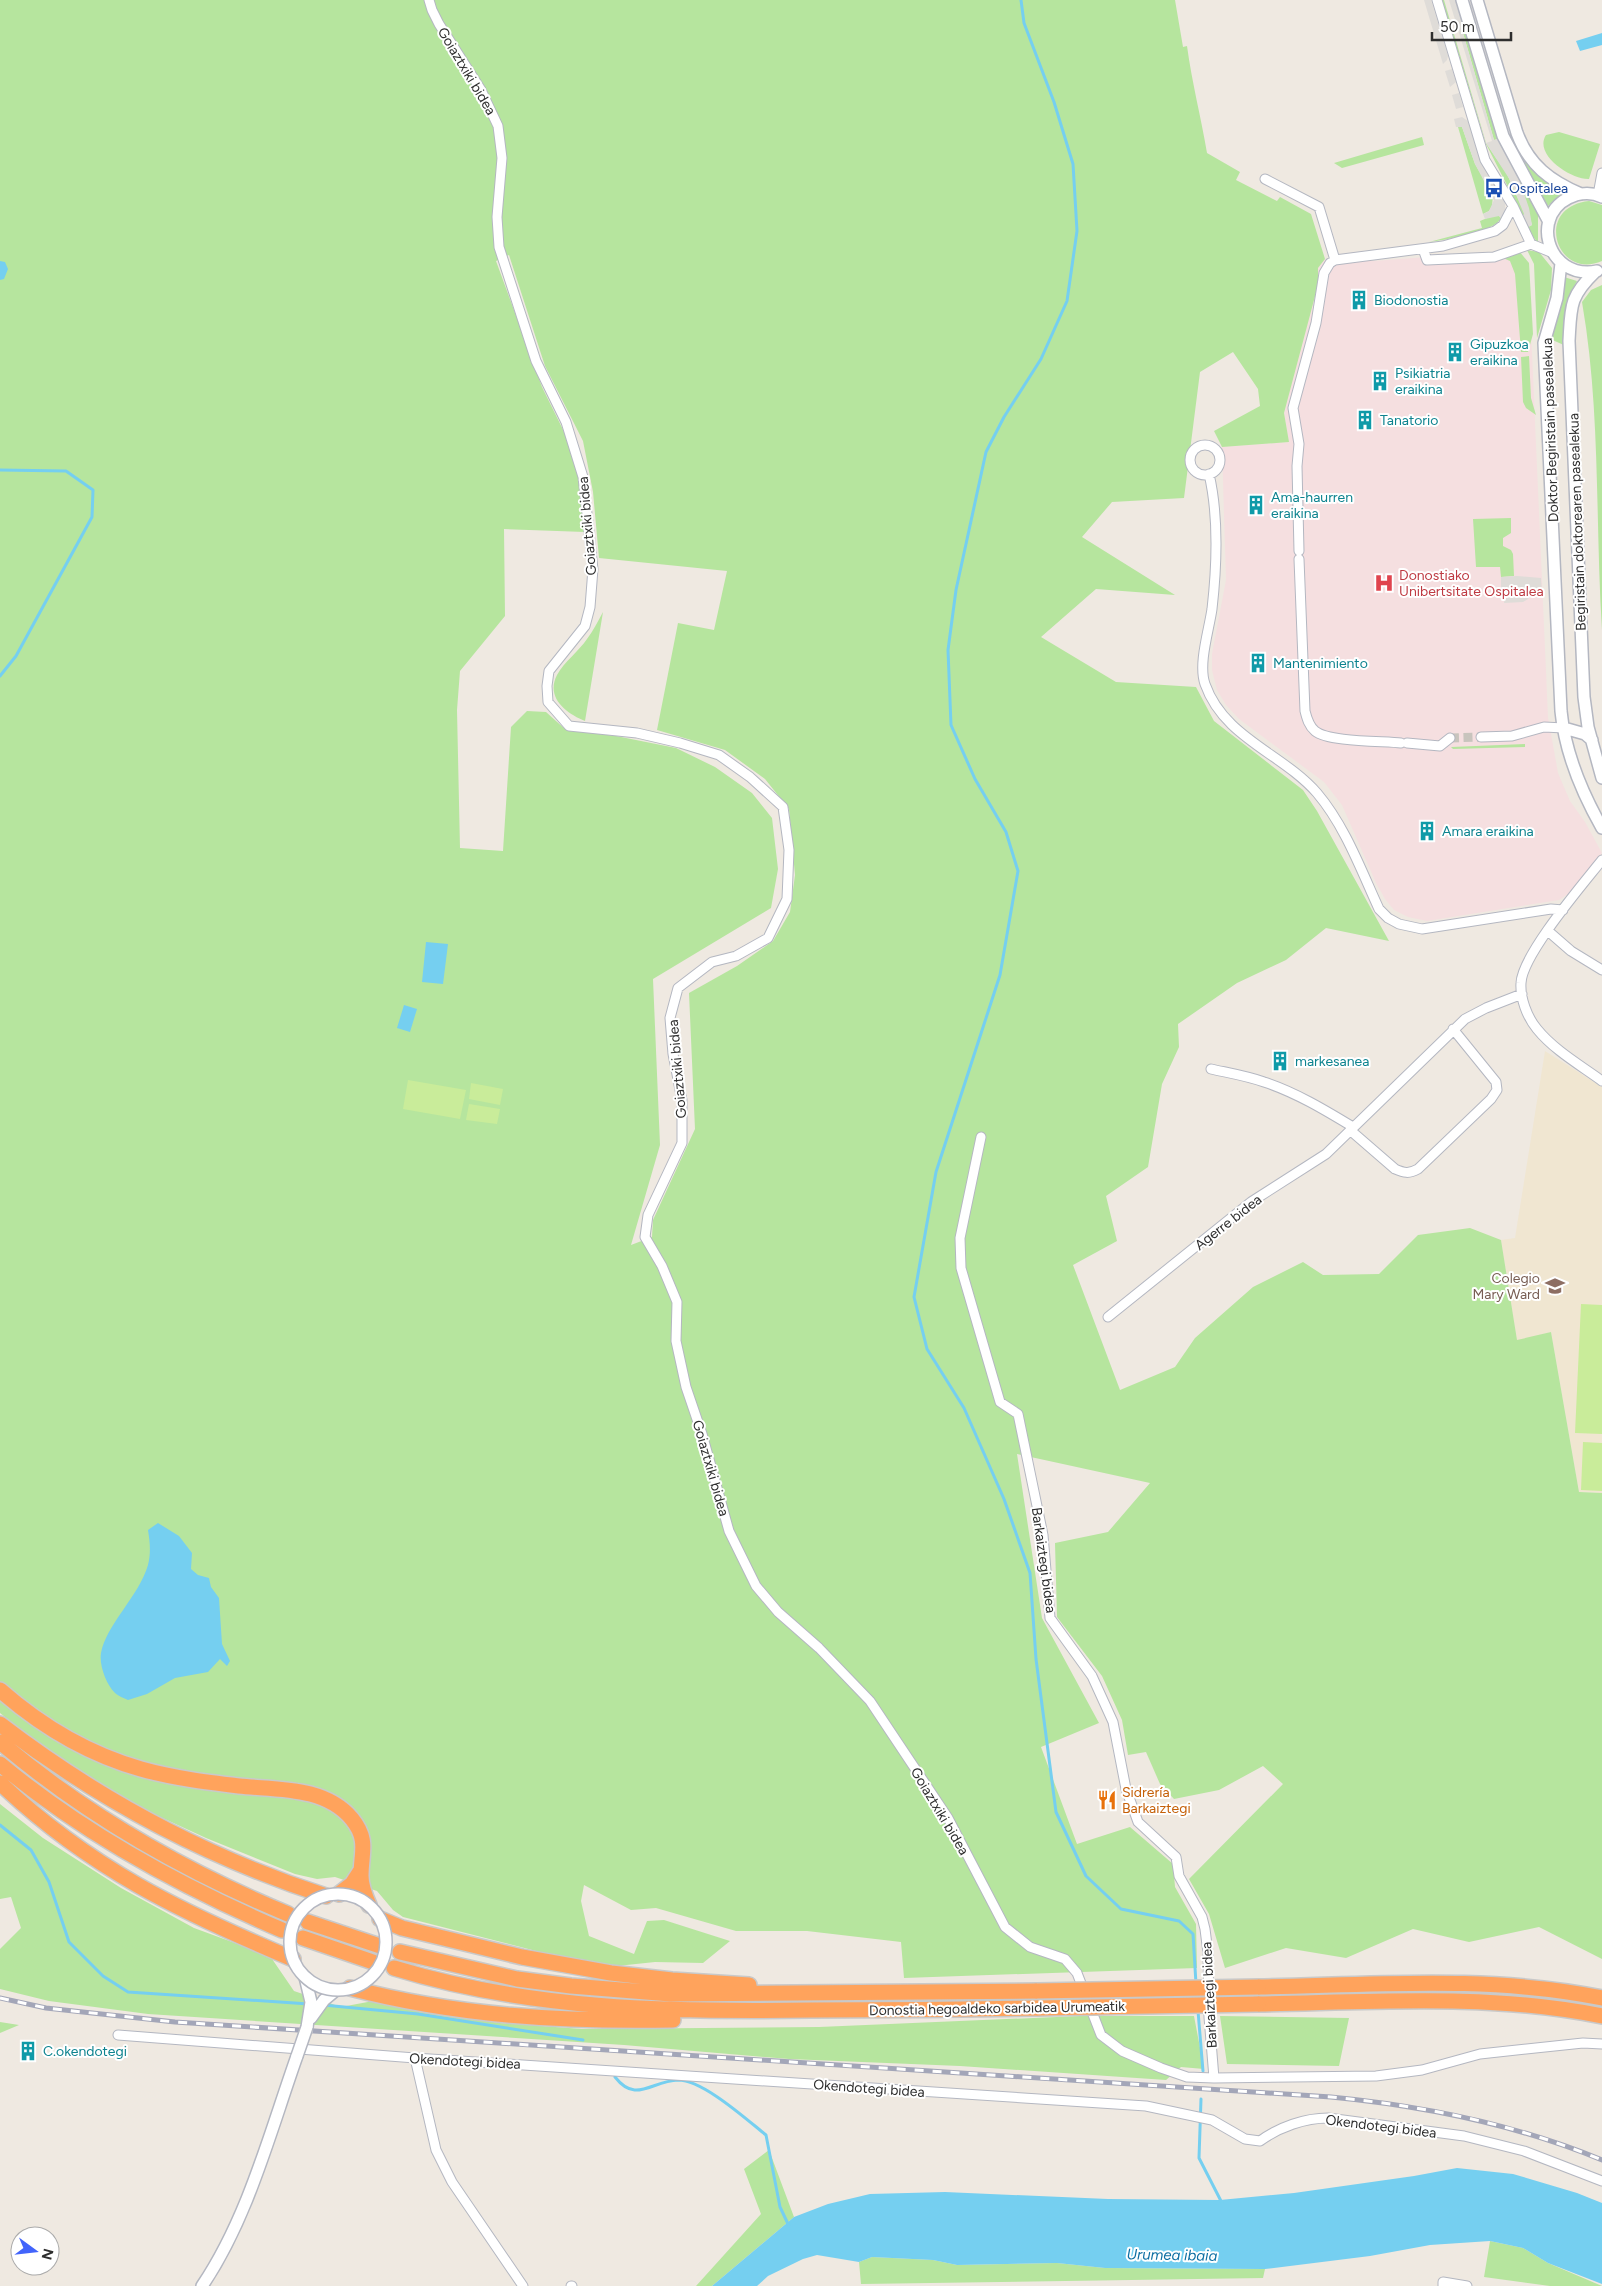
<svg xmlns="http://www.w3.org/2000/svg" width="1602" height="2286" font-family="Figtree,sans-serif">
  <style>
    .education { fill: #f0e6d1 }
    .medical { fill: #f5dfe0 }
    .green { fill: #b6e59e; fill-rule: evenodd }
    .pitch { fill: #c9ec9a }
    .plaza { fill: #dfdcd8 }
    .water { fill: #75cff0 }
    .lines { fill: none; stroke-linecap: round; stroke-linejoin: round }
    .stream { stroke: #75cff0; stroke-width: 3 }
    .minor-tunnel { stroke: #c8c4bd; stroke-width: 9; stroke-dasharray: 9 4.5; stroke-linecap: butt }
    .motorway-tunnel { stroke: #c8c4bd; stroke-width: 15; stroke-dasharray: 15 8; stroke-linecap: butt }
    .minor-casing { stroke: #b4b7c1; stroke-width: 11 }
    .secondary-casing { stroke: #b4b7c1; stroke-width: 14 }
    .motorway-casing { stroke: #c9c9c9; stroke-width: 18 }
    .minor { stroke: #fff; stroke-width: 9 }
    .secondary { stroke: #fff; stroke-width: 11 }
    .motorway { stroke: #ffa35c; stroke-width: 15 }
    .rail-casing { stroke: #a3a6b8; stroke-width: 5 }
    .rail { stroke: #fff; stroke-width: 3; stroke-dasharray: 9; stroke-linecap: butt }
    .secondary-bridge-casing { stroke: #b4b7c1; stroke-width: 14; stroke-linecap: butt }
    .motorway-bridge-casing { stroke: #c9c9c9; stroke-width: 18; stroke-linecap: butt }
    .secondary-bridge { stroke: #fff; stroke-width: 11 }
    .motorway-bridge { stroke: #ffa35c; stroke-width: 15 }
    .labels { text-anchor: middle; stroke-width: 4; stroke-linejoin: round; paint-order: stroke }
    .street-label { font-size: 14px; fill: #2e2e2e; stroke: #fff }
    .transit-label { font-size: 14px; fill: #164399; stroke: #fff; text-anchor: start }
    .culture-label { font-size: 14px; fill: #0d838f; stroke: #fff; text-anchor: start }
    .health-label { font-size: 14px; fill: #be3a42; stroke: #fff; text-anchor: start }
    .education-label { font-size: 14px; fill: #785e54; stroke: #fff; text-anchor: end }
    .food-label { font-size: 14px; fill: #c56008; stroke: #fff; text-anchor: start }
    .water-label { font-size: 15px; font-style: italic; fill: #0d6fa3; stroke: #fff }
  </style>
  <rect width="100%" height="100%" fill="#efe9e1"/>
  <path class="education" d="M1545 1051 1602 1087V1493L1579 1492 1551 1332 1517 1341 1501 1240 1515 1238Z"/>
  <path class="medical" d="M1513 247 1528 262 1548 717 1558 773 1570 801 1585 822 1602 853 1571 892 1559 900 1427 921 1408 917 1394 910 1385 899 1376 883 1342 805 1324 782 1239 719 1226 705 1217 690 1212 670V654L1226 580 1222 447 1289 442 1284 413 1318 285V268L1325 259 1349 261H1374L1493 252Z"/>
  <path class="green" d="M0 0H1175L1183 47 1187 46C1192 83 1201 117 1207 153L1240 172 1236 180 1277 201 1280 197 1311 214 1325 259 1318 268V285L1284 413 1289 442 1222 447 1214 431 1260 406 1258 389 1233 352 1200 372 1184 498 1112 502 1082 537 1175 595 1096 589 1041 637 1116 682 1196 687 1214 721 1303 790 1317 811 1389 941 1326 928 1286 960 1237 983 1178 1024 1179 1047 1162 1084 1148 1167 1106 1196 1117 1241 1073 1265 1120 1390 1175 1367 1195 1338 1253 1287 1303 1262 1323 1275 1379 1274 1418 1235 1470 1228 1501 1240 1517 1340 1551 1332 1579 1492 1602 1493V1959L1539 1927 1469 1942 1413 1929 1346 1958 1286 1948 1225 1968 1209 1914 1189 1879 1283 1784 1263 1766 1219 1790 1174 1799 1160 1784 1146 1752 1128 1755 1122 1720 1102 1676 1057 1617 1055 1543 1108 1532 1150 1483 1017 1454 1042 1618 1099 1723 1041 1747 1077 1844 1130 1827 1173 1864 1175 1887 1196 1924 1197 1968 904 1978 901 1942 807 1931H736L656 1908 631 1910 584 1885 581 1901 589 1936 634 1954 647 1921 664 1920 730 1941 703 1963 655 1962 617 1966 575 1961 403 1917 393 1910 377 1891 335 1877 317 1879 295 1874 206 1838 143 1809 60 1761 0 1713ZM509 255 545 366 583 441 593 492 599 558 727 571 714 630 678 623 657 730 725 750 765 779 789 809 795 875 790 912 773 941 737 966 689 993 695 1129 653 1220 652 1237 631 1245 660 1145 653 979 771 908 778 869 772 818 752 793 715 767 676 748 616 736 566 730 546 712 527 711 511 727 503 851 460 848 457 710 460 671 505 616 504 529 585 532 575 454 542 387 496 261Z
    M1442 0H1444L1486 143 1507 174 1525 214 1521 218 1509 189 1486 144Z
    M1464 25 1498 139 1494 140 1461 26Z
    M1458 127H1462L1475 164 1493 195 1492 206 1489 211 1483 214Z
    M1559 132 1600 144 1589 179C1572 180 1533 155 1546 135Z
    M1422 137 1424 145 1342 168 1334 163Z
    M1518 149C1530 169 1542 182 1563 192L1548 206 1515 150Z
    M1519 179 1538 214V243L1526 228 1532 225Z
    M1589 201 1602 205V261C1556 281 1533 207 1589 201Z
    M1492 216H1499L1501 218C1495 232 1444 240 1429 242L1482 228 1480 221Z
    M1527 250 1539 252 1552 268 1551 290 1537 338 1534 264Z
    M1519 251 1529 263 1533 334 1528 352H1521L1515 274 1510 261 1503 258Z
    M1564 277 1577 281 1566 303V346L1548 338Z
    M1602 285V630C1595 521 1601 411 1582 302L1591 290Z
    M1529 356 1531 398 1536 415 1526 408 1523 402 1521 357Z
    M1511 518V533L1503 538V546L1511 550 1513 554 1514 576 1501 577 1500 567H1476L1473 519Z
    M603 612 585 721C567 714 545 698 557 675 564 662 579 651 587 639 593 631 598 621 603 612Z
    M1525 744V747L1453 749 1451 747Z
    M0 1804 43 1838 121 1888 194 1928 270 1956 294 1991 341 2007 373 2001 424 2012 500 2023 582 2029 819 2027 1080 2016H1194L1204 2069 1181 2067 1166 2080 960 2066 789 2059 624 2045 148 2014 49 2001 0 1989V1949L21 1928 11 1897 0 1899Z
    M1220 2016 1349 2018 1339 2066 1227 2064Z
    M0 2022 19 2025 0 2033Z
    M769 2150 794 2217 712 2286H696L761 2214 744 2169Z
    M1490 2241 1523 2248 1548 2263 1602 2286H1550L1484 2277Z
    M872 2257 933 2260 957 2265 1057 2263 1105 2268 1265 2269 1263 2278 861 2284 859 2262Z"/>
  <path class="pitch" d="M408 1080 466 1090 460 1119 403 1109Z
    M471 1083 503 1089 500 1105 469 1099Z
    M469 1104 500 1109 497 1124 466 1120Z
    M1581 1304 1602 1305V1434L1575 1433Z
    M1583 1442 1602 1443V1491L1581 1490Z"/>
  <path class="plaza" d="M1424 0H1431L1439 26 1448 56 1447 60 1443 64Z
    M1449 0H1456L1464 25 1461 26 1494 140 1498 139 1519 179 1529 208 1532 225 1526 228 1521 218 1524 214 1510 180 1486 143 1492 141Z
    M1452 69 1456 82 1450 87 1445 71Z
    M1459 93 1463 107 1456 109 1452 95Z
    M1462 117 1468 121 1480 157 1505 203V212L1501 218 1499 216 1485 219 1483 214 1489 211 1494 200 1475 164 1462 127H1456L1454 119Z
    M1517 576 1541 578 1542 591 1532 592 1528 599 1523 602 1504 603 1506 591H1501V577Z"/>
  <path class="water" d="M1602 33V45L1580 51 1576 41Z
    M0 261 5 262 8 269 4 279 0 280Z
    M426 942 448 944 443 984 422 982Z
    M404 1005 417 1009 410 1032 397 1028Z
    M158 1523 179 1536 192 1553 191 1569 198 1575 209 1578 211 1587 219 1598 222 1644 230 1661 227 1666 220 1659 208 1672 175 1678 147 1694 128 1700C124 1698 118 1696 115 1693 106 1684 99 1665 101 1653 106 1625 139 1596 148 1565 151 1553 150 1542 148 1530Z
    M1457 2168 1513 2174 1577 2193 1602 2203V2284L1548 2263 1523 2248 1490 2241 1430 2245 1370 2256 1265 2269 1105 2268 1057 2263 957 2265 933 2260 872 2257 859 2262 817 2255 803 2259 768 2276 757 2286H712L794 2217 828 2204 870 2194 945 2192 1108 2199 1220 2200 1294 2193 1414 2176Z"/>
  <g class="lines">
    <path class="stream" d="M1021 0 1024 23 1054 102 1073 164 1077 231 1067 301 1041 359 1004 417 986 452 956 590 948 650 951 725 975 779 1006 832 1018 871 1000 975 936 1172 914 1297 927 1349 964 1408 1004 1499 1030 1573 1036 1659 1056 1812 1086 1876 1121 1909 1179 1921 1193 1934 1196 1984
      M0 470 66 471 93 490 92 517 16 656 0 676
      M0 1825 31 1850 49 1882 69 1942 103 1976 128 1992 309 2004
      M323 2005 418 2014 583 2040
      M1198 2011 1203 2071
      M615 2077C636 2104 651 2081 678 2080 703 2080 746 2119 766 2135L780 2207 789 2226
      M1201 2099 1199 2158 1222 2203"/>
    <path class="minor-tunnel" d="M1450 738 1481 737"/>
    <path class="motorway-tunnel" d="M288 1914 308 1922
      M282 1930 303 1938"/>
    <defs>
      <path id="minor" d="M429 0 432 10 439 24 481 90 498 126 502 158 497 217 499 247 536 361 566 422 583 477 593 569 590 607 585 626 549 671 547 686 548 702 569 726 637 733 680 743 719 755 750 777 783 807 789 850 787 899 768 938 736 956 712 962 678 988 670 1018 673 1054 682 1100V1143L648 1215 645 1237 662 1266 677 1302 676 1341 686 1387 702 1434 729 1531 756 1586 778 1612 819 1648 870 1701 948 1818 1005 1927 1030 1947 1065 1959 1077 1973 1101 2035 1122 2051 1161 2068 1187 2077 1214 2078
        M1437 0 1485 160 1513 206 1531 244 1553 253
        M1265 179 1319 207 1335 260
        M1598 195 1602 173
        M1423 249 1427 260 1494 257 1531 244
        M1190 460a15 15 0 1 1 30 0a15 15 0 1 1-30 0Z
        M1209 474C1219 517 1217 565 1212 609 1209 630 1198 664 1205 684 1224 738 1282 753 1317 793 1345 826 1361 870 1379 909L1388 918 1399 924 1422 929 1551 909 1563 910
        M1299 551 1297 466 1299 444 1293 408 1316 323 1324 273 1330 263 1335 260 1443 246 1495 231 1503 225 1513 206
        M1299 559 1305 711C1307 719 1309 726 1315 731 1328 742 1383 741 1401 743
        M1481 737 1512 736 1544 727 1564 728
        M1407 743 1440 746 1450 738
        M1602 860C1583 884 1522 955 1521 983 1520 998 1527 1017 1537 1029 1554 1050 1580 1065 1602 1081
        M1548 931 1571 951 1602 970
        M1211 1069C1229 1073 1247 1076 1264 1082 1295 1092 1325 1110 1353 1127
        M1350 1130 1395 1169C1404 1173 1409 1174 1418 1169L1491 1099 1497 1090 1496 1082 1453 1029
        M981 1137 960 1238 961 1268 1000 1402 1018 1414 1043 1535 1050 1618 1092 1676 1113 1722 1126 1789 1138 1822 1176 1857 1179 1876 1202 1917 1205 1929 1208 1953 1209 2017 1214 2078 1376 2076 1422 2070 1480 2054 1583 2043 1602 2044
        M1108 1317 1251 1202 1326 1154 1465 1019 1486 1008 1522 994
        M118 2035 415 2058 1146 2106 1212 2120 1245 2139 1260 2141C1279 2127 1305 2118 1328 2118L1464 2136 1524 2151 1602 2181
        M415 2058 436 2150 452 2182 523 2286
        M571 2286H572
        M1443 2286V2282L1467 2286"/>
      <path id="secondary" d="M1462 0 1503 136 1549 222
        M1477 0 1517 133C1529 165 1550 181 1581 194
        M1561 263 1557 298 1544 343 1561 711C1565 753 1581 791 1602 828
        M1597 271C1546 281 1527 210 1576 195 1584 193 1594 193 1602 197
        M1595 272C1569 297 1571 307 1569 341L1584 697 1588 727 1602 778
        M1564 728 1585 734 1592 740
        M305 1977 311 2002 307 2027
        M311 2018 324 2000 336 1990
        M202 2286C248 2218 270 2132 297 2056"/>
      <path id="motorway" d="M0 1690C41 1726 88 1754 141 1769 173 1778 206 1782 239 1786 276 1790 325 1786 352 1819 369 1840 361 1853 361 1876 361 1887 365 1896 369 1905
        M0 1724C98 1799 208 1858 326 1896
        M0 1742C85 1814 184 1871 288 1914
        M0 1764C84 1834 182 1887 282 1930
        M0 1783C89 1868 181 1912 293 1959
        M339 1894 352 1884 361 1870
        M380 1919 402 1928 522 1957 611 1973 672 1980 749 1985
        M308 1922 380 1946
        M303 1938 373 1962
        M400 1952 517 1979 571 1986 671 1994 1037 1991
        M394 1968C531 2010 669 2012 811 2010 887 2010 962 2009 1038 2008
        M1258 1987C1372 1985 1490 1975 1602 1998
        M350 1988C457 2016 564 2022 673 2020
        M1258 2004C1372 2002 1489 1993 1602 2016"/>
    </defs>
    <use href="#minor" class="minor-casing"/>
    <use href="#secondary" class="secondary-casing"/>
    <use href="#motorway" class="motorway-casing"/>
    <use href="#minor" class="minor"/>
    <use href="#secondary" class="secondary"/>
    <use href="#motorway" class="motorway"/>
    <defs>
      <path id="rail" d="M0 1998 46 2008 175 2022 1331 2097C1425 2106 1515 2124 1602 2160"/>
    </defs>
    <use href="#rail" class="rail-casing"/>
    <use href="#rail" class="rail"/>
    <defs>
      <path id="secondary-bridge" d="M290 1942a48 48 0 1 1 96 0a48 48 0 1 1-96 0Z
        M297 2056 307 2027"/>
      <path id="motorway-bridge" d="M1037 1991 1258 1987
        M1038 2008 1258 2004"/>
    </defs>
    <use href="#secondary-bridge" class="secondary-bridge-casing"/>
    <use href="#motorway-bridge" class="motorway-bridge-casing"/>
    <use href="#secondary-bridge" class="secondary-bridge"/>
    <use href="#motorway-bridge" class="motorway-bridge"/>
  </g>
  <defs>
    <symbol id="bus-bare" viewBox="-9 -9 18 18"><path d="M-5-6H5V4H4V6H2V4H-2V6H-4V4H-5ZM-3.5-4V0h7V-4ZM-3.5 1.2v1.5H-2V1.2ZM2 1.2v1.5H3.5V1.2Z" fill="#1a4fb4" stroke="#fff" stroke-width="2.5" paint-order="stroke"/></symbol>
    <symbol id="building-bare" viewBox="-9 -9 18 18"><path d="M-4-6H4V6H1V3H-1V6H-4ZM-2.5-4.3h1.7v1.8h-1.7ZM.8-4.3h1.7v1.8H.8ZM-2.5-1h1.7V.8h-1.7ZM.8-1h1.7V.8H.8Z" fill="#0f9aa8" stroke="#fff" stroke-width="2.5" paint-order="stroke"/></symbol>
    <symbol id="hospital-bare" viewBox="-9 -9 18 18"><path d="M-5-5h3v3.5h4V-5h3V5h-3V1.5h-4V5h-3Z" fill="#e0444e" stroke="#fff" stroke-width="2.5" paint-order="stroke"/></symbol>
    <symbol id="school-bare" viewBox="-9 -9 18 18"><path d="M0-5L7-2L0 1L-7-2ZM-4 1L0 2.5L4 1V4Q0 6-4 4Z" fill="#8d6e63" stroke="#fff" stroke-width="2.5" paint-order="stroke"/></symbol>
    <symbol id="restaurant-bare" viewBox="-9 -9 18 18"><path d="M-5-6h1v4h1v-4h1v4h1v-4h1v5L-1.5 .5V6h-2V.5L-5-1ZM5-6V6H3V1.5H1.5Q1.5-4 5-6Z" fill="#e8710a" stroke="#fff" stroke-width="2.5" paint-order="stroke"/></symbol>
  </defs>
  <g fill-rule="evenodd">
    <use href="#bus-bare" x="1480" y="174" width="28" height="28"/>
    <use href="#building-bare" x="1345" y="286" width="28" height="28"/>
    <use href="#building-bare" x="1441" y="338" width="28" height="28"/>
    <use href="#building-bare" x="1366" y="367" width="28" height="28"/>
    <use href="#building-bare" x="1351" y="406" width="28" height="28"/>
    <use href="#building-bare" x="1242" y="491" width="28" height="28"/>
    <use href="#hospital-bare" x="1370" y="569" width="28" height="28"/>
    <use href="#building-bare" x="1244" y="649" width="28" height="28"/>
    <use href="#building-bare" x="1413" y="817" width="28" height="28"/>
    <use href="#building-bare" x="1266" y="1047" width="28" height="28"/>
    <use href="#school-bare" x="1541" y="1272" width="28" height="28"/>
    <use href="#restaurant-bare" x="1093" y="1786" width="28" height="28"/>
    <use href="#building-bare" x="14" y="2037" width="28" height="28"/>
  </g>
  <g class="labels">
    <g class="street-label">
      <text transform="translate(467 71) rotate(59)" y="5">Goiaztxiki bidea</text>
      <text transform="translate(1550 430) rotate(-92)" y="5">Doktor Begiristain pasealekua</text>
      <text transform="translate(1577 522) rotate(-92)" y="5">Begiristain doktorearen pasealekua</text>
      <text transform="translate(587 526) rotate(-95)" y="5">Goiaztxiki bidea</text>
      <text transform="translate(677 1069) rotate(-95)" y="5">Goiaztxiki bidea</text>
      <text transform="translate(1228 1222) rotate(-38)" y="5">Agerre bidea</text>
      <text transform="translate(711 1468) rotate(74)" y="5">Goiaztxiki bidea</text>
      <text transform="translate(1044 1560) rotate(82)" y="5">Barkaiztegi bidea</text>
      <text transform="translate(940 1811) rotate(59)" y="5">Goiaztxiki bidea</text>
      <text transform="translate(1209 1995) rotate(-93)" y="5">Barkaiztegi bidea</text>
      <text transform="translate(997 2008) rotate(-1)" y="5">Donostia hegoaldeko sarbidea Urumeatik</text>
      <text transform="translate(465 2061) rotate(3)" y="5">Okendotegi bidea</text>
      <text transform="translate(869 2088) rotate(4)" y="5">Okendotegi bidea</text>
      <text transform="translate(1381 2126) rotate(7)" y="5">Okendotegi bidea</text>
    </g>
    <g class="transit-label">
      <text x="1509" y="193">Ospitalea</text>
    </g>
    <g class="culture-label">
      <text x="1374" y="305">Biodonostia</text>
      <text x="1470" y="349">Gipuzkoa<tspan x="1470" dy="16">eraikina</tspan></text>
      <text x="1395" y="378">Psikiatria<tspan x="1395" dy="16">eraikina</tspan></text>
      <text x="1380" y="425">Tanatorio</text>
      <text x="1271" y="502">Ama-haurren<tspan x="1271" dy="16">eraikina</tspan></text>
      <text x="1273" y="668">Mantenimiento</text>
      <text x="1442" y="836">Amara eraikina</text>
      <text x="1295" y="1066">markesanea</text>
      <text x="43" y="2056">C.okendotegi</text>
    </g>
    <g class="health-label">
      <text x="1399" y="580">Donostiako<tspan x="1399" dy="16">Unibertsitate Ospitalea</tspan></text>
    </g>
    <g class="education-label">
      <text x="1540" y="1283">Colegio<tspan x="1540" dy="16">Mary Ward</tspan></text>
    </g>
    <g class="food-label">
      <text x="1122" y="1797">Sidrería<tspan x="1122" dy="16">Barkaiztegi</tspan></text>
    </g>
    <g class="water-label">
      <text transform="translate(1172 2255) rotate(1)" y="5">Urumea ibaia</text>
    </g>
  </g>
  <g transform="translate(35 2251) rotate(105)"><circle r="24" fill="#ffffff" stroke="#ababab"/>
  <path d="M0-4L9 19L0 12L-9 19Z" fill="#4264fb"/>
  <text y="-8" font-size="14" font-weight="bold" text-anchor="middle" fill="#2e2e2e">N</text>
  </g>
  <path d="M1432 32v8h79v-8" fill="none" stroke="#2e2e2e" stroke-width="2.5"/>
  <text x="1440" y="32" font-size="15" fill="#2e2e2e" stroke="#ffffff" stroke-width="4" paint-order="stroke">50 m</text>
</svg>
